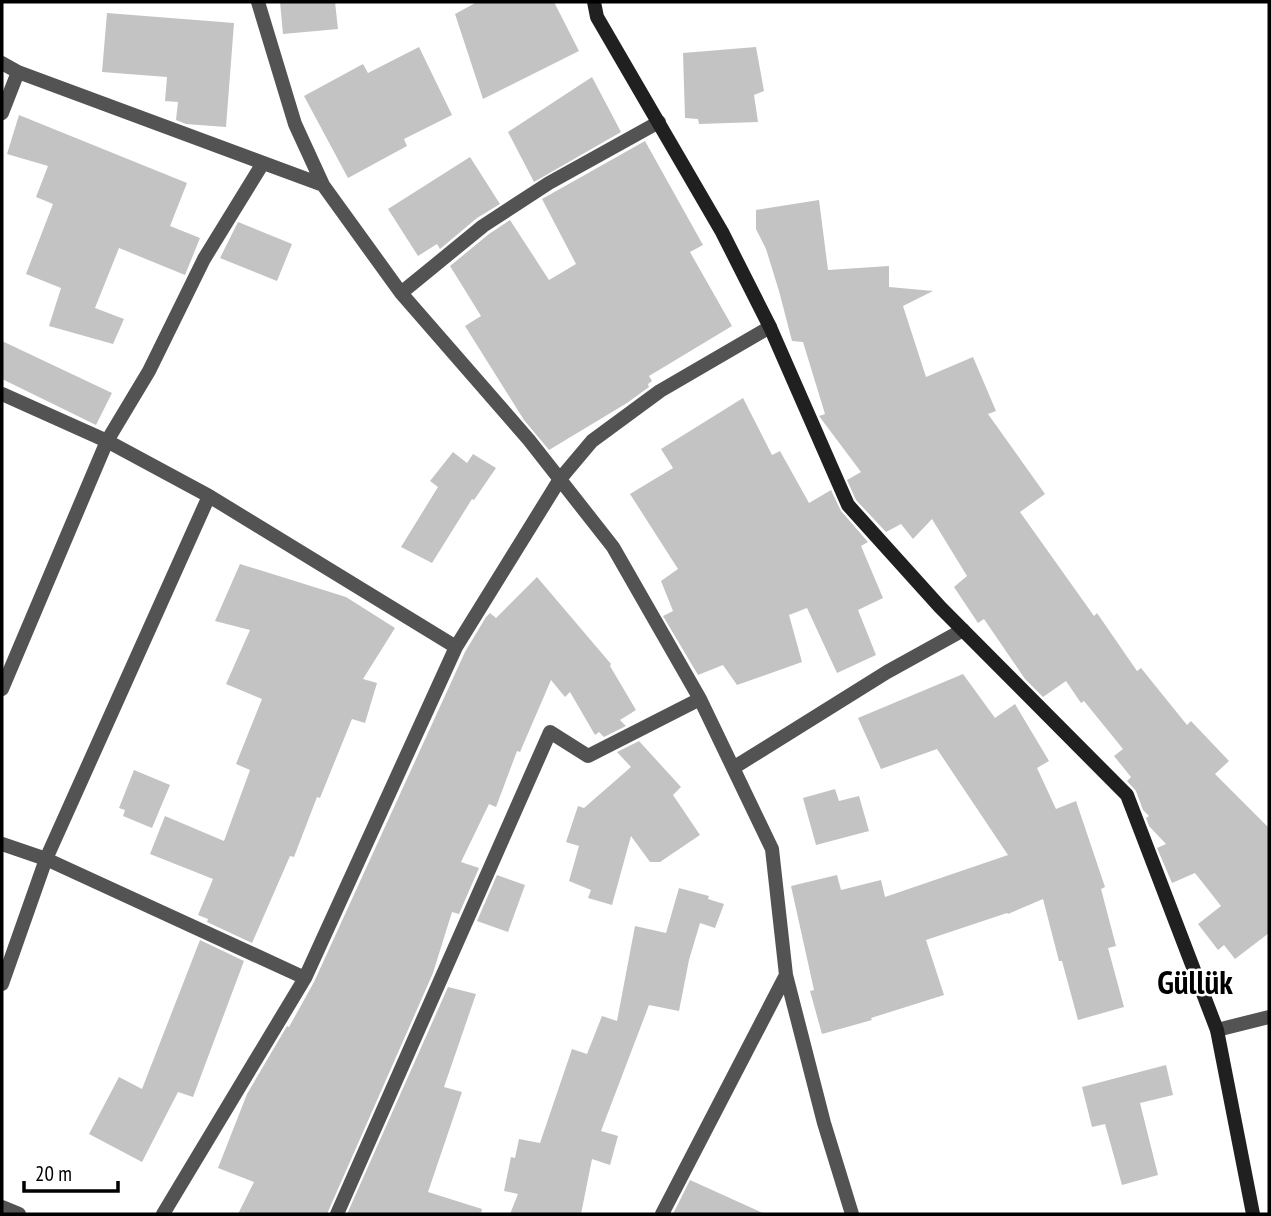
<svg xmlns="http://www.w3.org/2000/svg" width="1271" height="1216" font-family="'PT Sans Narrow',sans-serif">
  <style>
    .building { fill: #c3c3c3 }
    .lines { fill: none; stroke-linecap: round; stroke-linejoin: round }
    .street { stroke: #535353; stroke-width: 14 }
    .secondary { stroke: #202020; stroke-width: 14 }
    .labels { text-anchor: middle; stroke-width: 5; stroke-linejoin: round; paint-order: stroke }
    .district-label { font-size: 33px; font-weight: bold; fill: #000; stroke: #fff }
  </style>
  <rect width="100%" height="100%" fill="#fff"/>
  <path class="building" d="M280 2H335L338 29 283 34Z
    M477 2H554L579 51 483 99 455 14Z
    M107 13 234 23 226 127 186 124 176 120 178 102 165 101 167 77 102 72Z
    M419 47 452 115 404 139 407 146 348 178 304 96 363 64 368 73Z
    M756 47 764 91 754 95 758 122 699 124 698 119 685 118 683 53Z
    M592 77 621 132 534 182 508 132Z
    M19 115 187 183 170 226 200 238 185 275 119 248 95 308 124 319 113 344 49 326 61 288 26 274 53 204 36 197 48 166 7 154Z
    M645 141 703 245 690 252 732 326 649 376 652 381 648 384 649 387 627 403 549 450 524 420 465 326 481 316 450 266 489 234 510 220 549 280 576 264 542 199Z
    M470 157 500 204 477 218 440 249 437 244 418 256 388 209Z
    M819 200 828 270 889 266V287L933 291 903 306 926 377 973 357 996 411 988 414 1045 494 1020 512 1094 616 1097 613 1137 671 1141 668 1187 725 1191 721 1229 761 1215 774 1269 828V933L1235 959 1224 945 1218 950 1198 924 1221 906 1195 873 1172 883 1157 848 1166 844 1149 826 1146 818 1149 816 1143 810 1136 791 1127 781 1131 777 1114 756 1123 749 1084 701 1081 703 1066 681 1043 697 1025 679 984 619 978 623 954 587 967 576 932 519 913 539 901 524 886 532 856 500 847 480 861 472 819 416 825 414 803 342 792 341 779 291 766 249 756 229V210Z
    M238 222 292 244 277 281 220 258Z
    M2 341 112 393 96 425 2 379Z
    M743 398 772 455 780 451 809 503 831 490 841 511 868 542 861 546 883 598 858 610 876 655 837 673 807 608 789 615 802 662 737 685 723 665 698 675 663 616 673 611 661 581 678 569 630 494 673 468 661 449Z
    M453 452 467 463 473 454 496 468 474 500 472 499 432 563 401 547 438 487 430 481Z
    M240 564 346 597 395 628 363 679 377 683 365 723 352 719 320 798 317 797 294 857 290 856 252 943 207 922 208 919 198 915 213 879 150 854 165 816 224 841 250 770 236 764 262 699 226 684 250 630 215 621Z
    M537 577 611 664 610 666 636 710 620 720 626 726 604 737 599 732 595 735 570 692 565 697 551 680 520 752 517 751 496 807 489 804 461 862 479 868 459 914 452 912 433 973 327 1214H238L254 1182 218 1168 247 1094 287 1026 289 1027 314 982 465 652 486 617 490 613 496 618Z
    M963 674 995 718 1015 704 1049 761 1037 768 1056 809 1076 801 1105 887 1101 889 1116 946 1108 948 1124 1007 1078 1020 1062 961H1059L1043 899 1008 914 1007 913 926 940 944 995 871 1018 872 1020 822 1034 810 991 814 990 791 886 837 875 841 890 881 880 885 897 1008 855 937 749 881 769 858 718Z
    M639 741 681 787 673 795 700 835 660 862H650L631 836 612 905 588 898 591 890 569 881 579 846 566 842 578 806 584 808 631 767 617 752Z
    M134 770 170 785 152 828 123 816 125 810 119 808Z
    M835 789 839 801 859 796 869 831 816 845 803 798Z
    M497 875 525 885 508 932 477 921Z
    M679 888 709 896 708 899 724 904 715 928 700 923 689 960 679 1011 649 1005 601 1131 618 1136 610 1165 592 1159 581 1214H510L518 1194 504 1191 511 1157 515 1158 519 1139 540 1143 572 1049 587 1054 602 1016 617 1021 635 926 666 933Z
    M200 940 244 961 193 1097 178 1092 142 1162 89 1134 119 1077 142 1089Z
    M448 987 476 994 444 1087 462 1092 428 1192 482 1209 481 1214H347Z
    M1166 1065 1173 1095 1140 1103 1158 1175 1122 1185 1105 1124 1092 1127 1082 1087Z
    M690 1180 765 1214H673Z"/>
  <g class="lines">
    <path class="street" d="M258 2 295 124 323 185 401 293 529 440 613 547 700 699 772 849 786 975 824 1123 852 1214
      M2 63 18 72 323 185
      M2 113 18 72
      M401 293 483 226 549 183 659 122
      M2 394 107 441 209 496 456 647
      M2 689 107 441 149 371 204 259 263 163
      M733 768 887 672 963 630
      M2 844 46 859 305 978
      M2 984 46 859 209 496
      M1217 1030 1269 1017
      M2 1207 19 1214
      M163 1214 305 978 456 647 560 479 592 441 660 391 770 327
      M337 1214 550 732 588 756 700 699
      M662 1214 786 975"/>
    <path class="secondary" d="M594 2 597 17 722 232 770 327 848 505 940 607 1127 795 1217 1030 1253 1214"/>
  </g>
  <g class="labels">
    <g class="district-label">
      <text x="1195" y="994">Güllük</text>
    </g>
  </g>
  <rect width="1271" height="1216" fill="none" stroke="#000000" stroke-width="7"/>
  <path d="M24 1181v10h94v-10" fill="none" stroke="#000000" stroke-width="3.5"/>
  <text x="35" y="1181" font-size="21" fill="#000000" stroke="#ffffff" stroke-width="5" paint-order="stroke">20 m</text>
</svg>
